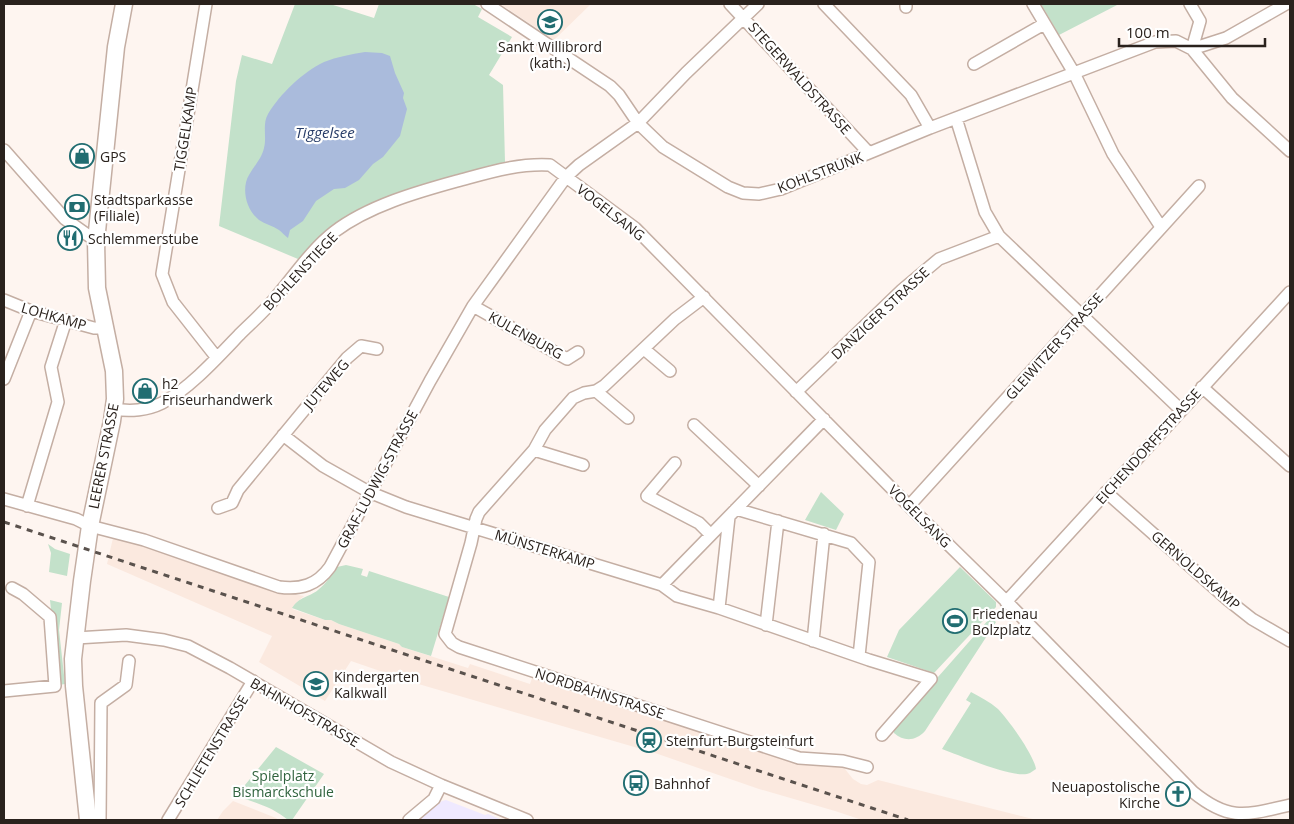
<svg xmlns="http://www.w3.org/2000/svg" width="1294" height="824" viewBox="0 0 1294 824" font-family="'Open Sans',sans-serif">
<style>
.commercial{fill:#efe9ff}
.built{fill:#fbe9df}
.green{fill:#c3e1ca}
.water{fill:#aabbdc}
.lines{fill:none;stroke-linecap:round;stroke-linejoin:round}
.street-casing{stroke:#c4aea3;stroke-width:14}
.secondary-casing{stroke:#c4aea3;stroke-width:19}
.street{stroke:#fff;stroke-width:11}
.secondary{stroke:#fff;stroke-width:16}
.rail{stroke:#5a524d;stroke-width:3;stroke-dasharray:6 6;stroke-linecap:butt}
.labels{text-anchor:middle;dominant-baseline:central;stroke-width:4.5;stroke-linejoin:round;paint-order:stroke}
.poi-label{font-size:14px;fill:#2a221d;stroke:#fff;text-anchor:start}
.street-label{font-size:14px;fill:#2a221d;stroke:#fff}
.park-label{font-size:14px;fill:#30633e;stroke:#fff}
.water-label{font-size:15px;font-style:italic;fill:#263b67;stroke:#fff}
</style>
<rect width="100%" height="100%" fill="#fef5f0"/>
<path class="commercial" d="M446 800 485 815 488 814 502 820H419L442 801Z"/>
<path class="built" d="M503 4H591L554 40 502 5Z
M113 538 127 540 276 591 304 596 296 603 292 609 325 620H331L339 624 399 644 402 647 468 668 470 664 530 684 533 675 838 765 845 769 853 779 861 784 867 785 878 780 1037 820H862L835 811 759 789 655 753 415 683 351 661 325 701 259 662 272 636 107 564Z
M233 801 276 818 279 820H217L223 811Z"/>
<path class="green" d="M295 4H330L374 18 379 4H473L482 9 478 17 512 37 489 75 503 85 505 162 465 173 413 190 332 230 298 259 219 226 236 81 242 55 272 64Z
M1041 4H1119L1059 35Z
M821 492 844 514 836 530 805 520Z
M48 544 55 549 70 554 67 576 49 572 51 553Z
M346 565 363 569 361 575 367 577 369 571 449 597 431 656 402 647 399 644 339 624 331 620H325L292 608C300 596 308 598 318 590 326 584 331 575 337 567Z
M960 567 996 602V607L934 673 887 657 899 630Z
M50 600 62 603 59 630 65 684 59 685Z
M990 618 996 622 925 731C916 741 904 742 894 733L893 728Z
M971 692C980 697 990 702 998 709 1008 719 1034 755 1036 769 1034 770 1032 772 1030 773 1015 780 959 755 942 749L971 703 966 700Z
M276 747 324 774 292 820H288C273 807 254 802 236 796Z"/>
<path class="water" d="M365 52 382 53 390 56 395 73 404 93 403 98 407 109 400 136 383 157 373 164 359 180 345 188 334 189 316 201 303 221 290 230 288 238C284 235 282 232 279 230 273 226 265 224 259 220 246 210 241 188 249 175 254 166 262 158 264 148 267 137 262 124 268 114 280 94 303 72 324 62 337 57 351 54 365 52Z"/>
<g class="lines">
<defs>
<path id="street" d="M206 4 162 274 173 302 217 358
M487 4 610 86 619 95 638 123 663 147 728 187 743 193 759 194 781 189 930 128 1155 42 1176 41 1192 49 1232 98 1290 151
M730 4 869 153
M824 4 911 95 930 128
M906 4V7
M1033 4 1074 73 1113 154 1161 227
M1190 4 1200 21 1192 49
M1192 49 1226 38 1286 4
M974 64 1044 24
M956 118 985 212 999 236 1181 410
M4 150 65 219 96 241
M704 297 675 319 604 386 596 391 584 393 573 398 545 430 534 450 479 512 476 519 471 543 445 634 452 643 459 647 799 758 843 761 867 767
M4 300 31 311 94 328H106
M473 306 567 359 578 352
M644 349 670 371
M4 379 31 311
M1202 387 1290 466
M596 391 628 418
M796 392 902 290 939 259 999 236
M114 409C130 412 148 410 162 403 189 389 218 357 239 335 251 323 265 311 276 297 295 275 311 250 334 232 368 206 417 192 457 181 487 173 518 163 550 165L635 228 909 506 1010 605 1193 792C1230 822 1246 815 1290 805
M694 425 759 486
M283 435 323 466 369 492 406 507 662 585 677 596 719 608 869 660 931 679 882 735
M534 450 583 465
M675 463 647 496 699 523 710 534
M1106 492 1228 600 1252 619 1290 641
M4 499 76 519 90 526 144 540 279 587C301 590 317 585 330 567L430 381 473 306 566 177 579 165 638 123 686 73 758 4
M27 506 58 402 51 367 66 320
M909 506 1199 186
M218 508 232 503 238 490 347 358 361 346 377 349
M736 509 851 543 869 562 859 656
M662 585 824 419
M1006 602 1290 292
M719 608 729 517
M766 625 778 521
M76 638 126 635 164 640 188 646 230 668 391 762 441 785 527 820
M813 641 824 534
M4 691 55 686 50 617 23 594 12 588
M100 820 101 703 126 685 129 661
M168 820 253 681
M409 820 434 799 441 785"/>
<path id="secondary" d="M88 820 74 686 73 659 82 581 90 526 112 421 115 399 114 371 97 288 96 241 116 47 124 4"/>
</defs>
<use href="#street" class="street-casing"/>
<use href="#secondary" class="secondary-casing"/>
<use href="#street" class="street"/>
<use href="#secondary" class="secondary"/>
<path class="rail" d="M4 522 908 820"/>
</g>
<defs>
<symbol id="school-ring" viewBox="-11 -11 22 22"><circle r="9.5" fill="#fff" stroke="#216d71" stroke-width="1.5"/><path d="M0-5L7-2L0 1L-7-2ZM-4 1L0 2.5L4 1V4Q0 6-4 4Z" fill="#216d71"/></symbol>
<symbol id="shop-ring" viewBox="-11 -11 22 22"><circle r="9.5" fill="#fff" stroke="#216d71" stroke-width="1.5"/><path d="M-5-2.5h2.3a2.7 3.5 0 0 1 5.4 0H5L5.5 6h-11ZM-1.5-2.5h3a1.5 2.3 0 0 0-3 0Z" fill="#216d71"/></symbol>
<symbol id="bank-ring" viewBox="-11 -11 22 22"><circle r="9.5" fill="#fff" stroke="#216d71" stroke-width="1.5"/><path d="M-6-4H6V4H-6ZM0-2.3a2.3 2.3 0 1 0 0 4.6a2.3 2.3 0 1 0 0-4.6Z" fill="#216d71"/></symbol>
<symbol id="restaurant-ring" viewBox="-11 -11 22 22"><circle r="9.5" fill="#fff" stroke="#216d71" stroke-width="1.5"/><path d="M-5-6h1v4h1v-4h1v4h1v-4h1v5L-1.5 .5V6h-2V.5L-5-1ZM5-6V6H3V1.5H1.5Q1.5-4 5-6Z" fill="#216d71"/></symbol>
<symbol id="stadium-ring" viewBox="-11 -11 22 22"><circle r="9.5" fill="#fff" stroke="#216d71" stroke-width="1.5"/><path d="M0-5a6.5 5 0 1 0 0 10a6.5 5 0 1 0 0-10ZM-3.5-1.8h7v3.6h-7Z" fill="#216d71"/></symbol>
<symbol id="station-ring" viewBox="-11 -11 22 22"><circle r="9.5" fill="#fff" stroke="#216d71" stroke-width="1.5"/><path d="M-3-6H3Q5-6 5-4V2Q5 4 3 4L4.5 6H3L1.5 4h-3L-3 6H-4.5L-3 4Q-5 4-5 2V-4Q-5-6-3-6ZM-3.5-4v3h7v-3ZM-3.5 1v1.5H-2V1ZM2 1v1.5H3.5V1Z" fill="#216d71"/></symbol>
<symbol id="bus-ring" viewBox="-11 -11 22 22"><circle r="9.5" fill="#fff" stroke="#216d71" stroke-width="1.5"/><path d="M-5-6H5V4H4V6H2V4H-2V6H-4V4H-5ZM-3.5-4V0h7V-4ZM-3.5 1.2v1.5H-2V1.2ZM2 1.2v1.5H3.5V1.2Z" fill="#216d71"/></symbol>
<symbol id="church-ring" viewBox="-11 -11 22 22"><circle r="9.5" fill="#fff" stroke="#216d71" stroke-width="1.5"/><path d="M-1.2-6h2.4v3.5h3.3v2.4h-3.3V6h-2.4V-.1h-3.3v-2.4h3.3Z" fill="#216d71"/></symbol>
</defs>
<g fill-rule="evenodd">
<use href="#school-ring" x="536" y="8" width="28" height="28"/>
<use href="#shop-ring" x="68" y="142" width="28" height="28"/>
<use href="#bank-ring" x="63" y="193" width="28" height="28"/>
<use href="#restaurant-ring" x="56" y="224" width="28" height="28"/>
<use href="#shop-ring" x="131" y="377" width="28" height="28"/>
<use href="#stadium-ring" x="941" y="607" width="28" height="28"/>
<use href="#school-ring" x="302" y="670" width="28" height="28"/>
<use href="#station-ring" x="635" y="726" width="28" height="28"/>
<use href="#bus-ring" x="622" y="769" width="28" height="28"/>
<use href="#church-ring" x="1164" y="780" width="28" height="28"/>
</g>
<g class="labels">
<g class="poi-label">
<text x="550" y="46" text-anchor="middle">Sankt Willibrord<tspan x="550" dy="16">(kath.)</tspan></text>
<text x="100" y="156">GPS</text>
<text x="94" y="199">Stadtsparkasse<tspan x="94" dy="16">(Filiale)</tspan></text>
<text x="88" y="238">Schlemmerstube</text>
<text x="162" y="383">h2<tspan x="162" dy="16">Friseurhandwerk</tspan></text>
<text x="972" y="613">Friedenau<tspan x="972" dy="16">Bolzplatz</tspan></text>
<text x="334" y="676">Kindergarten<tspan x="334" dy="16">Kalkwall</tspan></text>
<text x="666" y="740">Steinfurt-Burgsteinfurt</text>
<text x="654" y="783">Bahnhof</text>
<text x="1160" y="786" text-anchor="end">Neuapostolische<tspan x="1160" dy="16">Kirche</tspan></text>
</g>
<g class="street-label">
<text transform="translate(800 78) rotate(48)">STEGERWALDSTRASSE</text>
<text transform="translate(185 129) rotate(-81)">TIGGELKAMP</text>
<text transform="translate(820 172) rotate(-21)">KOHLSTRUNK</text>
<text transform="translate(611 212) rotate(38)">VOGELSANG</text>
<text transform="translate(300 271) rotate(-47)">BOHLENSTIEGE</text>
<text transform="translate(880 313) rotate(-43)">DANZIGER STRASSE</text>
<text transform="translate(54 316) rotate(16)">LOHKAMP</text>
<text transform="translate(526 335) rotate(29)">KULENBURG</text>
<text transform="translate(1054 346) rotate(-48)">GLEIWITZER STRASSE</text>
<text transform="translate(326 384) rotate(-49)">JUTEWEG</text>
<text transform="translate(1148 446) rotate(-48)">EICHENDORFFSTRASSE</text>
<text transform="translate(103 456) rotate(-79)">LEERER STRASSE</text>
<text transform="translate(377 479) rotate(-62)">GRAF-LUDWIG-STRASSE</text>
<text transform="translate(920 516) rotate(45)">VOGELSANG</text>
<text transform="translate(545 549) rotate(17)">MÜNSTERKAMP</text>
<text transform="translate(1196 570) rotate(41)">GERNOLDSKAMP</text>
<text transform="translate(600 693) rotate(18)">NORDBAHNSTRASSE</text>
<text transform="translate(305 712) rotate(30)">BAHNHOFSTRASSE</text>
<text transform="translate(211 751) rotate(-59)">SCHLIETENSTRASSE</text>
</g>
<g class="park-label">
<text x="283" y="775">Spielplatz<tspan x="283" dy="16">Bismarckschule</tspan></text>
</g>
<g class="water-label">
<text x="325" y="132">Tiggelsee</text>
</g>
</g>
<rect width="1294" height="824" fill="none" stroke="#2a221d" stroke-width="10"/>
<path d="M1119 38v8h146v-8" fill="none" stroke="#2a221d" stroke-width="2.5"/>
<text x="1126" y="38" font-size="15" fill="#2a221d" stroke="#ffffff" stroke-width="4" paint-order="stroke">100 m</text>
</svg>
